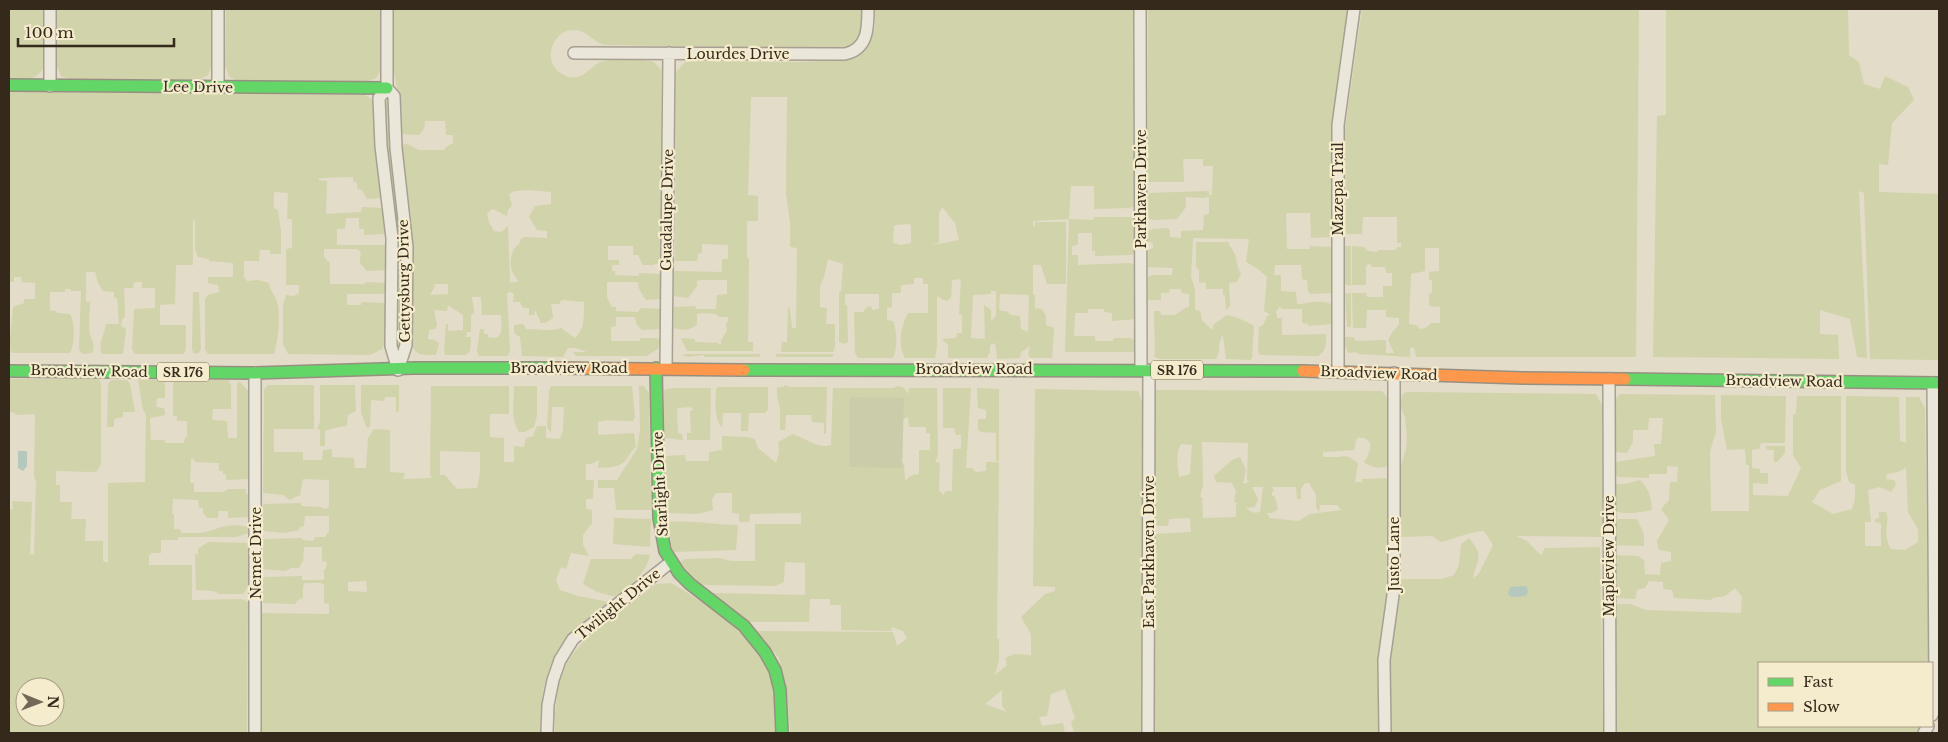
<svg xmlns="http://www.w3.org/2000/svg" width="1948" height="742" viewBox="0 0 1948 742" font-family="'Libre Baskerville',serif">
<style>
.green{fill:#d1d3aa;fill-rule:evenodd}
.cemetery{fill:#cbcdaa}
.water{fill:#b5c8bd}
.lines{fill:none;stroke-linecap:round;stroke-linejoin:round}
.street-casing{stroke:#a7a092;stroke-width:14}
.fast-casing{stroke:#979082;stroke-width:14}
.slow-casing{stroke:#979082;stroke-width:14}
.street{stroke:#ebe6da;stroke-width:11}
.fast{stroke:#63d668;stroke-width:11}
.slow{stroke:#ff974d;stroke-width:11}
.labels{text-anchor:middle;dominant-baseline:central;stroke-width:4.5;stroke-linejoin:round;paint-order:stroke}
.shield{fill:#f5ebcd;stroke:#6f6350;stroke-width:1}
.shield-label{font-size:12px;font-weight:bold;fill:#35291b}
.street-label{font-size:14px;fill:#35291b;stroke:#f5ebcd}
</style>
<rect width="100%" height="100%" fill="#e3dcc8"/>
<path class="green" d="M9 9H43V69C34 82 23 79 9 79Z
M57 9H213L212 65 208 75 198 80 70 79 61 76 56 65Z
M226 9H382L381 70 376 78 368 81H238L229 77 225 66Z
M394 9H862C862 28 864 41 843 49L605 45C593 42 587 30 574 30 554 29 542 59 559 72 581 88 589 65 603 61 612 59 646 59 653 62 657 64 659 67 661 70V262L653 265H643L638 255H633V246H608V260H619V265H612V271H615V275L639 276V273L661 274V299L646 300 639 289 638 282H607V297L612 307H616V311L638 312 641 308 661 309 660 329 642 330 637 325 635 317H616V326L611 327V341H640V338H656L660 340 658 349 646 356H576L573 352H587L576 348H568L563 357 522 356 520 337 514 333V325L523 324 526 329C538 329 550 332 561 328L575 338C585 328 584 316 584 302L562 300 559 304H551L553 318 545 323H541L535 310 534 315H529V308H523L520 302H513L514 294 510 292 507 293 510 350 508 356H479L477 351 480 329H484V334H488V337C504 342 502 326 501 315H482L481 297H472C472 303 475 307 474 313L471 315V332H467L466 337H471L470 351 466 355H445L444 351 446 324H448V331L463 330V315L448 305 447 311 434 310 437 326 435 329 429 330 428 339 434 340 439 343 436 355C424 355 414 356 411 342V216L401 145 407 144 419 150H444L446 147 453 143V135H446L445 121H425L424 129 419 135 401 134V113L393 65ZM528 190 551 192V204L535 206 529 217 537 230 547 231V238L524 237 521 239C520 244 517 245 514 249 508 260 510 272 519 281L510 283 508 226 501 232 494 231 489 222 487 213 493 209 507 216 508 210 512 206 509 194 515 191ZM434 284H448V294L430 295 435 286Z
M875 9H1135V206L1129 208 1094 209V186H1071L1069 219 1093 220 1094 217H1129L1135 219 1136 253 1130 255 1095 256V251H1092V233H1078V245L1072 246V255H1078V265L1130 263 1136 266 1135 319 1112 321V313L1104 312V309H1088V313H1075L1074 336H1095V341H1113L1114 338H1130L1135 340V348L1133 352H1065L1069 219 1033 221V226H1035V222H1066V284H1047L1041 265H1033V294L1035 295V308L1042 309 1046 316V325L1054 328 1052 358H1031L1028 355 1030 346 1021 352 1020 358 997 359 995 343 990 345V352L987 358H948V345L942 339 956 338 957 333H962V315L959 314 961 279 952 280 951 298 946 301 937 296V347L935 358H905C897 344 901 326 908 313H928V284H923V278H914V284L901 285V293H893L892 295V307L887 308V320L893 321C897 331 898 348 893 358H858L855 353 854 312H863L867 307 871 306 872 310 879 309V294H845V305H847L848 342 845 344 839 342V293L841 291 843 264 828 259 824 277 820 286V307L827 308 826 324H835V347L833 352H781L782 342H787L788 307 790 309 792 328H796L797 248 790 247V223L786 193 787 97H751L748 195 758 196V221H747V258H749L748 342H753V351H687L681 338 695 339V342L718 343V344H721V340L727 331 726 324 728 321V317H719L716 314 702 313 697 314V325C690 330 682 331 674 328V307L695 306 696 309H716L717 295 727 294V280H701L697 281V286L688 298 674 296V271L722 272V259H728V245L702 244V253L698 254 697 261H675L676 72 684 63 691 61 802 62 853 59 863 52 871 40 875 27ZM942 207 955 223 959 240 932 245 939 242V213ZM909 224 911 226V243L901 245 893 243 894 226 896 225ZM991 291H996V316L991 321V310L984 305 985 339 971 338 973 295 991 294ZM1000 294 1029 295 1028 332 1021 329 1020 316 1011 315 1006 311H1002L999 309Z
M1148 9H1350L1333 131 1331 237 1311 238 1310 213H1286L1287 249H1310V246L1332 247 1331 293 1310 294 1308 291 1307 280 1302 279 1301 265H1275L1274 275H1281V291L1296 292 1297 304C1309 304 1319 299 1331 304L1332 324 1308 326V324L1302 323V309H1282L1280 307 1276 311 1277 318H1282V335L1326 334C1326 343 1327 350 1318 356L1260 355 1258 350 1259 327 1263 325 1267 316 1271 315 1264 311 1267 277 1258 269 1246 262 1249 239 1193 238 1191 277 1195 289V310L1200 311 1202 320 1212 330 1214 324 1227 315C1237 317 1246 321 1254 326L1252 358 1250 360 1226 359 1223 335C1216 344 1222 350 1216 359H1160L1153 356 1155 355 1154 311H1160L1161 315H1175L1187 307H1189V294L1182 293 1181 289H1170L1169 293H1161V300H1148V277L1153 275H1172L1173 268 1148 267V250L1153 248V243L1148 242V231L1153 229 1168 228 1170 230V237L1181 238V231L1203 230 1204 215 1209 214V196L1205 198 1186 197V207L1177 219 1153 220 1148 218V193L1209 191V195H1212L1213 166H1203V159H1183L1184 182H1148Z
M1362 9H1639L1636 357H1416L1414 347 1410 348V357L1359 354 1355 352 1348 353 1345 346V337H1353L1356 341 1386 340V353H1394L1388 340 1393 331 1399 325V318L1386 317V310H1367L1366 328H1353L1352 293H1366L1367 297H1383V286H1392V273H1386L1385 267H1371V264L1366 265V285H1352V246L1364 247 1368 251 1377 252 1379 250H1395L1397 247H1401V243H1397V217H1363L1362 234H1346L1345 129ZM1425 248H1439V271L1429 272V280H1432V293L1429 294V306L1440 307V323H1431L1426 328 1420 329 1416 325 1409 324 1411 274 1425 271Z
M1666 9H1848L1849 55 1859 62 1864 84 1880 89 1885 76 1908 87 1914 100 1892 123 1888 165 1879 164V192L1939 194V360L1870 359 1864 193 1859 191 1867 358 1857 357 1850 319 1820 310V334L1838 335 1839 359 1653 357 1657 116 1666 115Z
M9 91 365 95 374 101 378 177 382 198 367 199 362 190 357 189V183L353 181V177L319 178V180L327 181 326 214 361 212 362 207 383 208 385 234 364 235V229H359V218H346L345 229H337V245H386V270L367 271C359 263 359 262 361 252L357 249H324V257L330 263V284H364L366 282 385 283V293L381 294H347V305H361L362 302 385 303V342L382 349 370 355 288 354 283 344V305L286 295 294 296 299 293V285H286V249L292 248V219H287L288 193 274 192V208L278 210 281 232V254H270V250H260L259 261H244V277L247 281 258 280 269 283C270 291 275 295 277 302 281 314 278 342 274 354H208L205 350V299L208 295 219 292 218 285 208 283V277H233V263L209 261V259L198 257 195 249V221L193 219V265H176L175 304 160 305V325H186V349L184 354H135L132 349 134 309 155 308V288H142V282H134L133 288H124L125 317 122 319 121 326 126 329 123 354H102C97 343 105 335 106 324H119L117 298H114V292L103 291 98 283 95 272H86V302H90C90 312 88 325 90 335 92 342 96 345 92 353L82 354 79 349 81 291H71L70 289H65V292H50V310L56 311 57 313 70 314C75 323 75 344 70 353H12L9 348 13 307 24 303V299H35V283L22 282 21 277H14V282H9Z
M385 101H389L401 242V345L398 347 386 147Z
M1196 242H1229V245C1238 254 1235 263 1241 274L1237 282 1229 283 1230 306 1226 310 1225 295H1223V289H1206V282L1199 283V270L1196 267Z
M1345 246H1351V286L1345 284Z
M193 292H199L201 349 199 353 194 354 192 349Z
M1351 293V327H1347L1345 294Z
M687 354H761L759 357H704V355L688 357 682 355Z
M775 354H834L832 357H777Z
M9 379H99L101 384V464L97 471 93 472 56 471V485H60V502H72L71 519H86L85 541H103V561L108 563V483L145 482 146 414 143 410 138 380H163L165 384V398H157L156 407 164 408 165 415 150 418 151 440H165V443H184L185 437H187V421H177V416H173V384L175 380H228L231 385V409H213L212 420 227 421 228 438H237V385L239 381 248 391V479L226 480V474H223V471H219V463L195 462 194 459 191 458 190 483H194V492H223L228 489H246V494H249L248 517 228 518V511H218V518H208L203 513V508H199L198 500 173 499 172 514H174V529H180L181 533H201L213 530 221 527 235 525 249 527V533L236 537H178V540H161V553H152L149 555V565H192V600L241 599 248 602 247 733H9V509H13L12 501 32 502 30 554 34 555 36 481 34 477 35 414 18 415 9 411ZM25 687H55V717H25Z
M111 380H127L130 384 135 412H123V417L114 419V427H107L108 384Z
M268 385H314V429H274V452H303V460H322L323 450 332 449V457L354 458 355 468H366L368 438 374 429 390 430V472L405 473 403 479 432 478 430 475 431 386H509V414H490V437L504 438V462H514V446L524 447 526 438 533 436 537 426H546V438L560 439 563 430 564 407H552L551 433 547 427 549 391 551 386H632L635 417 633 421C622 422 607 418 598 422V435L634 433 636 447C632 450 631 452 628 457 621 468 611 467 598 468L599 460 591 464H586V480H594L593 499H586V509L592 510V523L583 535V545L589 556 571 553 566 569 561 567 556 580 560 590 578 596 609 602C597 611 584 621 573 632 545 658 540 697 540 733H262V613L329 614V604L324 603V585L321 583H305L303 586V598L298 600 295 604 263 603V577L302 576V580H324V569H326L327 562 322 561V547H304L303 562H302L299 568H291L285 571 263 569V539L302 538V540L313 541 315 537H325L329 531V516H305L304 526 300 527 299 530 284 533 263 531V504L301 503V506L321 507 325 509 329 507V480L303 479 300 495 290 500 283 495 263 493 264 389ZM440 451 480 452V472L477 488 457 489 445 475H440ZM366 581 367 592 348 591V582Z
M320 385H355L356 411 348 415 347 426C342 426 329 429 325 431V446H320V430L317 429 320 422Z
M361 385H399V411L396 412V397H385L384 401 371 400 370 427 367 428 361 413Z
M785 385 789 387H827L826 433 824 434V423L812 422 811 415H786L785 430H780V408L777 397V387H783Z
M514 386H537V416L534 427 525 432H519C510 417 514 402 514 386Z
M639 386H644L649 393 651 510H616L614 488H598V480H617L637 449 640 430Z
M898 386 904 388 908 394 909 388H937L938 455 935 462 940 463 939 491 944 495 945 491H952L953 449H961V435H956L954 428H943V388H971L966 468H972L976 472 986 471V462H999L997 639H999V659L995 675 1007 665 1005 658 1015 654 1030 655 1031 657V634L1021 617 1045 594 1055 591V587L1033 586 1035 389 1138 391 1142 401 1143 517 1142 733H1074L1071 722 1075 718 1065 689 1051 694 1047 716 1039 717 1042 726 1063 723 1065 733H790L787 690 779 658 757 631 893 632 897 646 907 638 903 631 892 627 891 631 841 630V605H830V599H810L809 622H746L712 593 805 595V563L785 562 784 582 775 586 702 585 688 573 680 562 685 559 720 558 731 561H755V524H801V513L750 514 749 522H739V514L732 513V493H716L712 499 713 510 698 514 669 513 666 512 665 456 685 455 686 461H709V452L722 450V436L747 437 755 439 758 448 776 463 779 452 778 442 793 434C807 439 817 449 831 445L833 388H893ZM908 417 909 427H926V433H930V450H919V474L912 475 905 481 904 464 902 462 903 419ZM1002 690V706L1007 712 985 704Z
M718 387H768V409L765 413H749L748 431H741V413H723L722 427C713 418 716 401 716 389Z
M674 388H711L710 440H687V433H691L690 411 694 410 690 407 678 408 677 411 678 433 682 434 683 440 664 438V391L666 389Z
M977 388 999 389V461H996V433L981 432 978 430V419H986V410L978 408Z
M1156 390 1382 391 1388 399V462L1390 465C1379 469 1373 469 1364 462 1372 451 1375 436 1357 438L1354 450 1325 452 1323 451V457H1341L1342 456 1349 457 1358 463 1355 482H1362V479L1388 478V598L1378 660V733H1155L1154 534 1191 532 1190 518 1169 519 1168 526H1154V397ZM1202 442 1248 443 1247 479 1249 482 1243 484 1246 470 1240 457 1232 460 1214 476 1216 482 1232 483 1236 491 1234 502 1238 504H1236V517L1203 518 1202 497H1200L1203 485ZM1181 444 1192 445 1190 474 1179 477C1178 467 1175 454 1181 444ZM1305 483H1309L1316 495V507L1319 512 1320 505H1337L1341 510 1310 514 1298 521 1270 518 1267 513H1272L1278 509 1275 497 1271 495 1274 490 1272 487H1296L1297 499H1301V489ZM1252 487H1263L1260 512C1254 514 1251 512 1246 508L1255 507 1258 499Z
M1406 392 1596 394 1602 405V486L1604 501 1602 502V537L1516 536 1527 541 1541 555 1545 548 1600 547 1603 733H1390L1389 667 1400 579H1442L1454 575 1459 565 1461 544 1469 538C1485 558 1477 557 1473 579L1479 573 1493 545 1484 531C1469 532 1456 538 1441 542L1432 536 1401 537 1399 529 1401 465 1406 449 1407 436 1405 417 1400 406 1402 395Z
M1620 394 1715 395 1716 432 1710 451 1711 511H1749V465H1746L1745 449 1727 450 1721 420V395L1786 396 1785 443H1761L1759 449 1752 450V468L1760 469V473H1768V484L1753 483V495L1788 496 1801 468 1793 455V414H1796L1797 396H1841V481L1820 490 1812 502 1833 514 1852 509 1855 499V485L1849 482 1846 472V396L1899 397 1900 441 1906 443V397H1919L1925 408 1929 663H1759V726H1920L1916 733H1615L1614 604H1630L1646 610 1741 613 1742 597 1735 588 1725 596 1713 598 1712 600 1674 598 1672 590 1663 589V582L1649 581 1645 588 1637 590 1635 599 1615 598 1614 555 1638 556 1644 560 1645 574 1660 575 1661 563 1671 561V552L1659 550 1657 541 1669 520 1661 509 1669 500 1670 482H1677L1678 467 1667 466V474H1649V478L1618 477 1616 474 1615 462 1655 456 1654 444H1661L1663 418H1649L1648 430H1633V442L1627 453 1614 452 1616 399ZM1906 468 1908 512 1918 529V542L1905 550 1891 549C1881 531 1891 521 1886 512H1879V518L1875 519V522L1881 523V546H1865V522H1871L1868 490 1880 487 1891 492 1896 485 1894 480 1886 479 1887 474 1898 472Z
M1765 446H1785V453L1777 462H1774V450H1767Z
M1640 480C1649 489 1651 497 1652 510 1641 512 1624 516 1614 510L1615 484H1626Z
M614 518 651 519 650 547 613 544Z
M1613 519H1637L1644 534V546L1613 545Z
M670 522C693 520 715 525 738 525L736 550 674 552 672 549 668 523Z
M208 542 248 543V587L243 594H219L213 591 196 590 195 554H198V549Z
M636 554 650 555C646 573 632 584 618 595L616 597 597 592 583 584 591 559H631Z
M671 583C706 603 763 641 772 683 775 699 774 717 775 733H555V714L559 684 568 660 587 637 656 584Z"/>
<path class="cemetery" d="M850 397 904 398 902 468 849 467Z"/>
<path class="water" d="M18 451H27V466L23 471 18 468Z
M1523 586 1527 587 1528 592 1526 596 1511 597 1508 594 1510 587Z"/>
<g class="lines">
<defs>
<path id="street" d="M387 9V88L394 96 396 148 407 247 406 345 398 370
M1140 9 1141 370
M574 53 845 54C868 49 868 28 868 9
M50 86V9
M218 87V9
M387 88 379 98 381 146 392 238 391 346 398 370
M666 368 669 53
M1338 371V125L1354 9
M1609 379 1610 733
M1932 715 1934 709 1935 686 1933 383
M255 733V373
M547 733 548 705 553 680 560 660 573 639 671 562
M1148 733 1149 370
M1385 733 1384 660 1394 588V373
M1924 733 1928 726"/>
<path id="fast" d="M9 85 387 88
M656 368 659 518 665 551 679 573 690 584 744 626 765 652 775 670 780 690 782 733
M744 370 1303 371
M9 371 255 373 413 368H553
M1625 379 1939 383"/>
<path id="slow" d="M553 368 744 370
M1303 371 1523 378 1625 379"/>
</defs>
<use href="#street" class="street-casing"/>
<use href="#fast" class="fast-casing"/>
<use href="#slow" class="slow-casing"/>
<use href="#street" class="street"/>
<use href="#fast" class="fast"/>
<use href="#slow" class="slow"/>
</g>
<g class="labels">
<g class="shield">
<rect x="1151" y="360.5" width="52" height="19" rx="4"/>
<rect x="157" y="362.5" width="52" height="19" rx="4"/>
</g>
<g class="shield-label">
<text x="1177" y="370">SR 176</text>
<text x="183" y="372">SR 176</text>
</g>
<g class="street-label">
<text x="738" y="54">Lourdes Drive</text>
<text transform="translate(198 87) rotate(1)">Lee Drive</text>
<text transform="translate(1141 189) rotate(-90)">Parkhaven Drive</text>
<text transform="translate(1338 189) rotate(-90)">Mazepa Trail</text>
<text transform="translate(667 210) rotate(-89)">Guadalupe Drive</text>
<text transform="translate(404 281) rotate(-91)">Gettysburg Drive</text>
<text x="569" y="368">Broadview Road</text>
<text x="974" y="369">Broadview Road</text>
<text transform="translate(89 371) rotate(1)">Broadview Road</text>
<text transform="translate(1379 373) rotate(2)">Broadview Road</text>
<text transform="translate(1784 381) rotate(1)">Broadview Road</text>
<text transform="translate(660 484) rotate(-93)">Starlight Drive</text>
<text transform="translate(1149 552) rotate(-90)">East Parkhaven Drive</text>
<text transform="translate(256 553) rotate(-90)">Nemet Drive</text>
<text transform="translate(1394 554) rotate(-90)">Justo Lane</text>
<text transform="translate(1609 556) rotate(-90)">Mapleview Drive</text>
<text transform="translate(618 604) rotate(-39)">Twilight Drive</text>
</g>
</g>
<rect width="1948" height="742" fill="none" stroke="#35291b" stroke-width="20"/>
<rect x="1758" y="662" width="175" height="65" fill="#f5ebcd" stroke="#a89d86"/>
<rect x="1768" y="678" width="25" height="8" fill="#63d668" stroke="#a89d86"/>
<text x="1803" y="687" font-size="15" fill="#35291b">Fast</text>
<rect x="1768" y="703" width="25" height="8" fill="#ff974d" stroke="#a89d86"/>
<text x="1803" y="712" font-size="15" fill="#35291b">Slow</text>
<g transform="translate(40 702) rotate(91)"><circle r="24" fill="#f5ebcd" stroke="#a89d86"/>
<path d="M0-4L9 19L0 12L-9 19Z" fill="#726858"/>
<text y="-8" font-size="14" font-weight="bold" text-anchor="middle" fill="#35291b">N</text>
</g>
<path d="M18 38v8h156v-8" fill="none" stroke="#35291b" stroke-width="2.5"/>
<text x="25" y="38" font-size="15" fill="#35291b" stroke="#f5ebcd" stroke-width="4" paint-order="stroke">100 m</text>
</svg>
